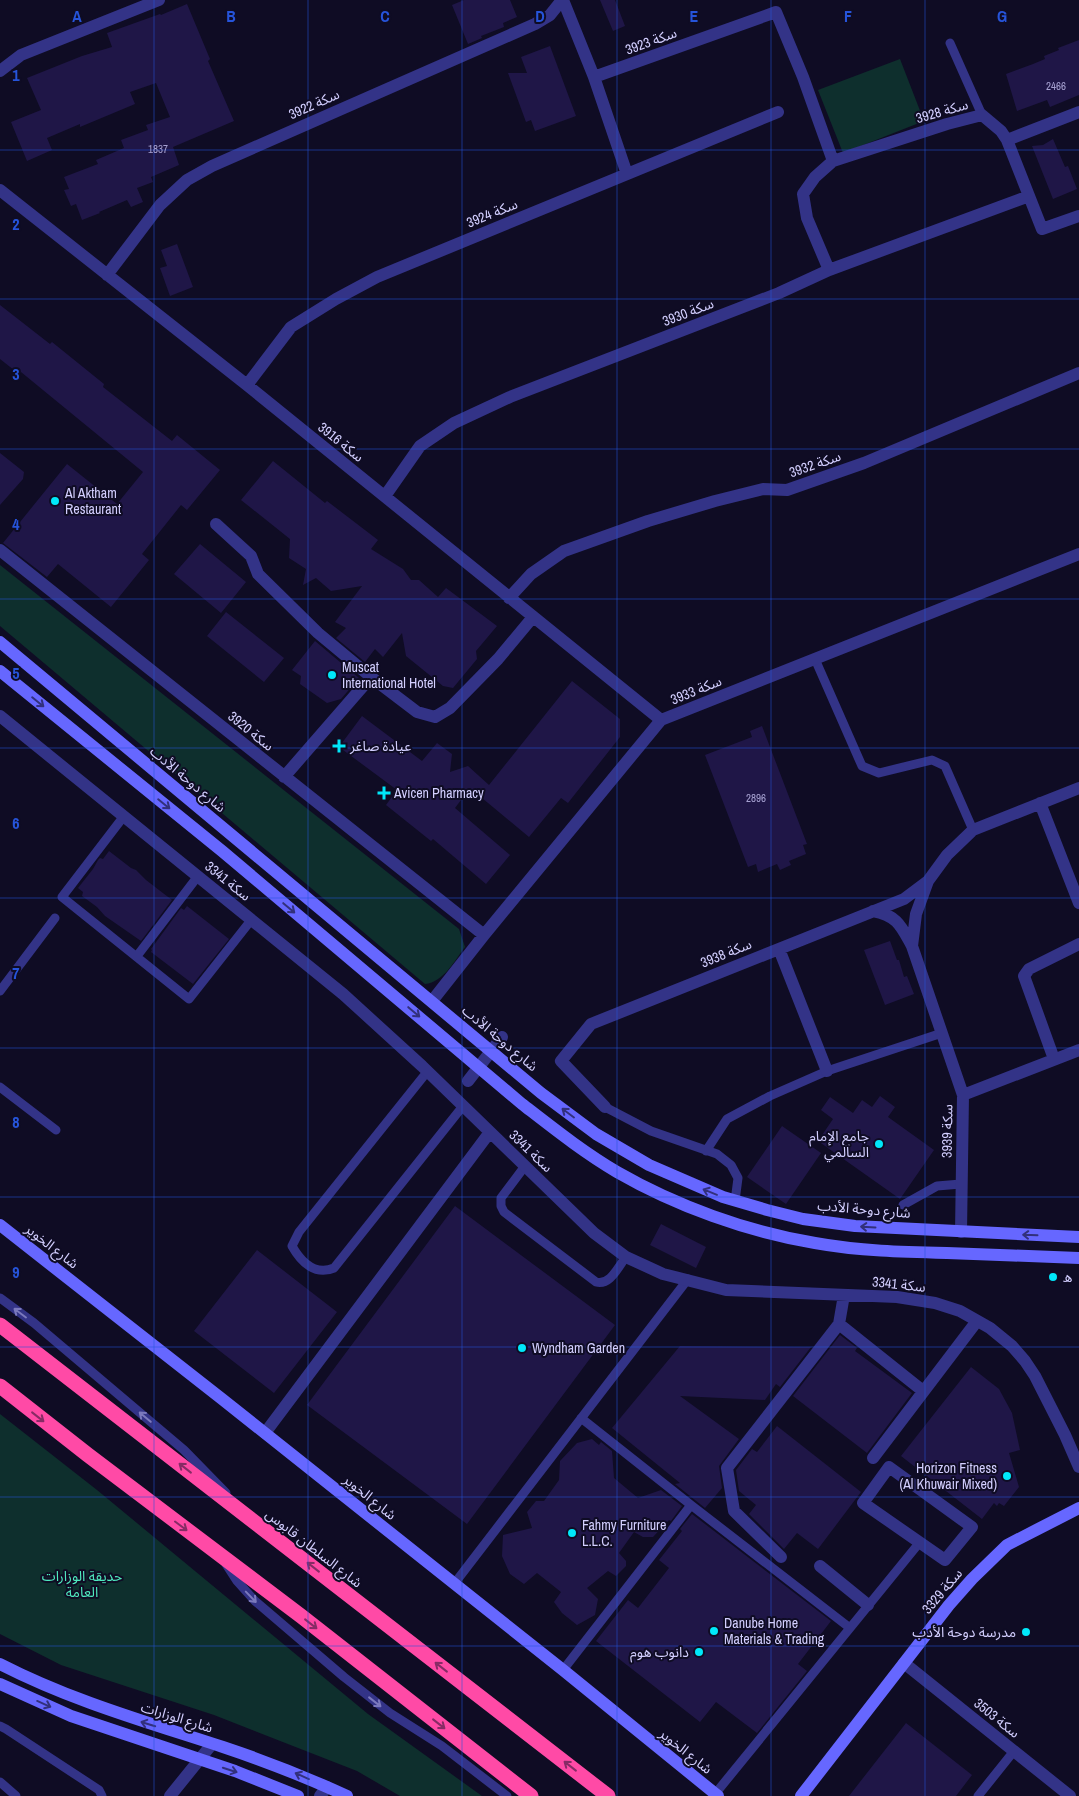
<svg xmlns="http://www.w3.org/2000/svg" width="1079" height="1796" viewBox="0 0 1079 1796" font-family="'Archivo Narrow','Noto Sans Arabic',sans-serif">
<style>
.green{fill:#0e2f2d}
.building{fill:#1f1647}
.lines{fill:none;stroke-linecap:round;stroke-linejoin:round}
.lane{stroke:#333387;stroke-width:9}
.street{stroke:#333387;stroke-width:12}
.secondary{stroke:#6667ff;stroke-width:12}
.highway{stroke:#ff4aa6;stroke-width:15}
.oneway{stroke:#32307c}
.oneway2{stroke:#7b79bd}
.oneway3{stroke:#872b65}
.grid{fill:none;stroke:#2654da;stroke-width:1;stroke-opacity:0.55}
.poi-dot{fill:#00e8fa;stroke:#0f0c24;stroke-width:2}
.labels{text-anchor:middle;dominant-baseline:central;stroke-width:4;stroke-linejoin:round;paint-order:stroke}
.number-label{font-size:11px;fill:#a6a1d1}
.street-label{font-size:14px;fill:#d3cfff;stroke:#0f0c24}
.poi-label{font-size:14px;fill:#d3cfff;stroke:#0f0c24;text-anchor:start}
.park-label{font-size:14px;fill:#50eabf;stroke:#0f0c24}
.grid-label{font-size:16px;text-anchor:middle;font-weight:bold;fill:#2654da;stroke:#0f0c24;stroke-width:4;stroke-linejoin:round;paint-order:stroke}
</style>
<rect width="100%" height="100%" fill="#0f0c24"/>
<path class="green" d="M900 59 924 121 843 153 818 90Z
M0 565 459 929 465 947C454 961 444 982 425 984L0 626Z
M0 1414 97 1490 368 1714 482 1796H400L357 1771 214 1715 61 1665 0 1634Z"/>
<path class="building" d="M464 0H510L517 17 503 23 504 27 481 36 482 38 468 44 452 5Z
M600 0H615L625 26 613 31Z
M187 4 210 59 208 61 234 121 173 147 179 165 151 177 153 182 137 188 143 202 131 207 127 200 99 212 100 213 82 220 76 204 71 206 64 190 69 189 64 177 98 164 96 160 124 148 121 140 148 130 146 125 170 117 156 83 130 92 135 104 80 127V124L47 138 52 150 27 161 11 122 41 110 27 78 82 56 112 47 107 33 160 14 161 15Z
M1079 40V95L1050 107 1047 100 1017 111 1006 74 1033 64 1045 59 1044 56 1059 50 1058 48Z
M550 46 576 116 535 131 531 120 526 122 508 73H527L521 57Z
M1053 139 1065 167 1068 166 1077 189 1053 199 1032 146 1043 145Z
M177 244 193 287 170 296 160 268 167 266 161 250Z
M0 305 50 344 52 342 104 384 103 387 172 441 177 435 220 470 187 510 181 505 142 554 149 560 111 607 58 564 47 577 3 543 67 464 117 504 143 472 21 372 19 374 0 359Z
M0 453 24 472 23 479 0 505Z
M273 461 325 503 327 501 378 540 371 549 403 569 411 580H419L438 597 446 588 497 626 476 651 477 659 453 688 443 686 406 656 402 633 383 657 375 649 365 662 336 638 346 628 335 622 362 586 331 591 316 578 303 585 306 569 289 558 290 539 241 500Z
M200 544 246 582 221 613 174 574Z
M226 612 284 658 264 682 207 636Z
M315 641 359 678 341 699 327 703 300 684 301 676 292 670Z
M572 681 620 719V737L568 803 561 798 529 837 470 788 455 808 510 855 486 884 433 839 431 841 386 805 397 790 339 747 362 716 422 761 437 743 452 754 450 772 468 766 489 785Z
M762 726 807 844 803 845 806 854 789 861 791 865 780 870 777 864 758 872 756 864 748 867 705 755 752 737 750 731Z
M109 851 131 868 136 870 146 880 172 900 141 941 105 916 97 907 82 896 83 892 78 888 93 869 98 860 100 858 103 859Z
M187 906 229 939 193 984 151 952 152 950 151 949 181 908 184 910Z
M890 941 897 960H899L904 977 907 976 914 994 885 1005 864 950Z
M880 1096 895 1107 888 1117 934 1150 900 1199 818 1141 833 1119 821 1110 830 1097 853 1113 862 1100 872 1107Z
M782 1126 821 1153 786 1204 747 1177Z
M455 1206 615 1325 467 1524 307 1405Z
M661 1224 706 1247 696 1268 650 1245Z
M257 1250 337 1312 274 1393 194 1331Z
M840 1335 857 1348 855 1351 912 1393 867 1453 793 1396Z
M680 1346 811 1347 780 1387 776 1384 765 1400 680 1396 739 1439 719 1466 722 1488 705 1508 675 1484 680 1483 612 1428Z
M971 1367 999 1389 1012 1413 1020 1450 1009 1453 1019 1487 1004 1506 999 1503 997 1506 994 1503 982 1519 901 1456Z
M777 1426 861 1492 818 1549 797 1533 784 1549 749 1514 756 1505 739 1491 736 1470 752 1449 757 1452Z
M592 1439 599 1445 601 1442 612 1451 614 1478 638 1498 661 1490 682 1506 671 1521 669 1520 653 1537H643L634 1532 619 1553 626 1561V1566L616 1576 608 1571 587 1588 598 1599 595 1615 577 1625 562 1613 554 1602 561 1592 537 1573 524 1584 510 1574 502 1556 503 1535 532 1528 527 1512 536 1501H544L559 1480 560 1461 577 1443Z
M692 1514 831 1621 798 1664 807 1671 757 1733 716 1702 700 1722 596 1641 628 1600 638 1608 669 1568 659 1560 682 1531 680 1529Z
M906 1723 972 1775 956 1796H849Z"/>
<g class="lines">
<path class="lane" d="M950 43 982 115
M815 659 862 766 879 773 932 760 945 766 973 830
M124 816 62 897 189 999 252 919
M137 956 198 876
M0 991 55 918
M427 1072 299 1232 292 1246C301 1262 315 1276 334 1268L463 1106
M0 1087 56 1130
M605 1107 651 1131 717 1154 731 1165 738 1178 735 1201
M706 1151 727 1119 770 1096 827 1071 942 1033
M525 1166 501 1198V1206L504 1212 596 1282C610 1286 618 1267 626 1257
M903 1205 937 1186 961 1184
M0 1298 34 1323 184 1450 226 1493
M581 1418 691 1505
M226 1564 237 1581 255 1601 344 1677 390 1713 442 1746 507 1796
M454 1584 688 1279
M563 1670 691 1505 850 1628
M0 1726 6 1729 99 1790 102 1796
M0 1782 16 1796
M715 1794 920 1542
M978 1796 1014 1751"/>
<path class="street" d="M563 0 594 77 627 174
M0 71 21 55 159 0
M594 77 776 12 803 77 833 161 815 177 803 194 807 218 829 270
M1007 140 1079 112
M833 161 947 124 982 115 1001 131 1007 140 1042 229 1079 216
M0 190 247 385 661 720
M107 275 160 205 187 180 212 166 535 24 550 15 562 0
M247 385 291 327 336 299 377 277 778 112
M385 496 420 446 454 423 510 397 779 293 829 270 1029 196
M216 524 251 556 258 574 318 633 371 677
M0 550 484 935
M509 598 531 574 564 551 648 521 715 501 763 489 787 490 864 463 1079 373
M0 716 343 994 422 1066 594 1233 626 1257 663 1274 726 1290 897 1297 935 1303 960 1311 990 1328 1012 1346 1025 1361 1035 1376 1065 1435 1079 1467
M284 777 371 677 417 712 435 717 450 708 498 659 533 617
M1040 803 1079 903
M873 911C898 916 901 926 912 946
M779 949 827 1071
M432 1001 484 935 661 720 1079 554
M1054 1059 1024 976 1029 969 1079 944
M468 1081 502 1037
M963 1095 1079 1050
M605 1107 561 1061 591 1024 904 899 928 881
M961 1232 963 1095 912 946 916 914 928 881 947 855 973 830 1079 788
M839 1324 923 1391
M265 1433 490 1132
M873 1458 977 1321
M889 1467 972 1527 945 1560 863 1503Z
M781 1557 734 1511 727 1468 839 1324 844 1295
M820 1566 868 1605
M904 1663 1070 1796
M170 1796 212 1744
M320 1796 327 1787"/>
<path class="secondary" d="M0 642 541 1093 596 1134 649 1165 723 1197 767 1210 803 1219 855 1226 1079 1237
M0 671 222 851 522 1104C553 1128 583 1152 617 1172 676 1206 748 1232 815 1243 859 1251 903 1252 947 1253 991 1255 1035 1256 1079 1258
M0 1225 222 1399 563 1670 718 1796
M0 1664C72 1701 147 1722 223 1747 265 1761 306 1777 347 1796
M0 1684 71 1716 235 1771 298 1796
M801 1796 949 1605 972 1579 1007 1545 1079 1508"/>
<path class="highway" d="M0 1325 608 1796
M0 1386 88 1455 301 1616 531 1796"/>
</g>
<defs><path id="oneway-shaft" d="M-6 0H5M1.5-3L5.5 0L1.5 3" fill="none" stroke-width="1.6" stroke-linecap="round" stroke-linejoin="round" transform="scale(1.25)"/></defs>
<g class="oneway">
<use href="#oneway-shaft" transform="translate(38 702) rotate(39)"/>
<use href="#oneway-shaft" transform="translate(164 804) rotate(39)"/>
<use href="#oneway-shaft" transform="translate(289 908) rotate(40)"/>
<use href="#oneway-shaft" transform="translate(414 1012) rotate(40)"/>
<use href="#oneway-shaft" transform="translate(568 1113) rotate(-143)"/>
<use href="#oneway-shaft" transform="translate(710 1192) rotate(-158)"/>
<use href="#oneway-shaft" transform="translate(868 1227) rotate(-177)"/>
<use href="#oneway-shaft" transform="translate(1030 1235) rotate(-178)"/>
<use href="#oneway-shaft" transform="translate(44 1704) rotate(24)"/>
<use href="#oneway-shaft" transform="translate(148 1724) rotate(-163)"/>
<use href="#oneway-shaft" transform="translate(230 1770) rotate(18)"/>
<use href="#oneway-shaft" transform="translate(302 1776) rotate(-156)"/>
</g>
<g class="oneway2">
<use href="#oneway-shaft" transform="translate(20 1313) rotate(-143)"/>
<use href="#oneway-shaft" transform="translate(145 1417) rotate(-140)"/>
<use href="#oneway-shaft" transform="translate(251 1597) rotate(46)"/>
<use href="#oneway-shaft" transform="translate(375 1702) rotate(38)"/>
</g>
<g class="oneway3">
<use href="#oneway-shaft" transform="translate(38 1417) rotate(38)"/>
<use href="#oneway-shaft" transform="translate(185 1468) rotate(-142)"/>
<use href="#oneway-shaft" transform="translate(181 1526) rotate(37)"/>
<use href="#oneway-shaft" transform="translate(313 1567) rotate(-142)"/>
<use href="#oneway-shaft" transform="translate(311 1624) rotate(38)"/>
<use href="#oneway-shaft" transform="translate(441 1667) rotate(-142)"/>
<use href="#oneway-shaft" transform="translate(439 1724) rotate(38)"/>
<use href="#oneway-shaft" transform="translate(570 1766) rotate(-142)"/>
</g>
<path class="grid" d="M154 0V1796M308 0V1796M462 0V1796M617 0V1796M771 0V1796M925 0V1796M0 150H1079M0 299H1079M0 449H1079M0 599H1079M0 748H1079M0 898H1079M0 1048H1079M0 1197H1079M0 1347H1079M0 1497H1079M0 1646H1079"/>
<g class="poi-dot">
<circle cx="55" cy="501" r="5"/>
<circle cx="332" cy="675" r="5"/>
<path d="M336.5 738.5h5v5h5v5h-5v5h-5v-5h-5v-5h5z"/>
<path d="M381.5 785.5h5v5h5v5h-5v5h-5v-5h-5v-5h5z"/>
<circle cx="879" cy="1144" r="5"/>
<circle cx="1053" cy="1277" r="5"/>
<circle cx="522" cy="1348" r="5"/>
<circle cx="1007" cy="1476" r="5"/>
<circle cx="572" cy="1533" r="5"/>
<circle cx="714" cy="1631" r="5"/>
<circle cx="1026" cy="1632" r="5"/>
<circle cx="699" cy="1652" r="5"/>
</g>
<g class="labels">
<g class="number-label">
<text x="1056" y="86">2466</text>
<text x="158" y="149">1837</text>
<text x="756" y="798">2896</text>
</g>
<g class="street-label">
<text transform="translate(651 41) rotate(-20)">سكة 3923</text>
<text transform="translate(314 104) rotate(-24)">سكة 3922</text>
<text transform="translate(942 111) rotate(-16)">سكة 3928</text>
<text transform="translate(492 213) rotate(-22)">سكة 3924</text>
<text transform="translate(688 312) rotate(-21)">سكة 3930</text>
<text transform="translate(341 442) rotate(39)">سكة 3916</text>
<text transform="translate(815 464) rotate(-19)">سكة 3932</text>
<text transform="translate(696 690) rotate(-22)">سكة 3933</text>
<text transform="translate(251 731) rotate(39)">سكة 3920</text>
<text transform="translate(188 779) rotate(40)">شارع دوحة الأدب</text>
<text transform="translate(228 881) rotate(39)">سكة 3341</text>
<text transform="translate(726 953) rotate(-22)">سكة 3938</text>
<text transform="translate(500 1038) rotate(40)">شارع دوحة الأدب</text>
<text transform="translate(947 1131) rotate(-89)">سكة 3939</text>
<text transform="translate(531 1151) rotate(44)">سكة 3341</text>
<text transform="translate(864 1209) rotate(5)">شارع دوحة الأدب</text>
<text transform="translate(52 1246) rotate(38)">شارع الخوير</text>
<text transform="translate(899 1284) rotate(6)">سكة 3341</text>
<text transform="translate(370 1497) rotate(39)">شارع الخوير</text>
<text transform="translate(314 1548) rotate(38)">شارع السلطان قابوس</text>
<text transform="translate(942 1591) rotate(-50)">سكة 3329</text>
<text transform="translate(177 1717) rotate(17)">شارع الوزارات</text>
<text transform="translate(997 1718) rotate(39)">سكة 3503</text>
<text transform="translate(686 1751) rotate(39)">شارع الخوير</text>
</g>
<g class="poi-label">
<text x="65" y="493">Al Aktham<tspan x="65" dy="16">Restaurant</tspan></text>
<text x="342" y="667">Muscat<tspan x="342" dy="16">International Hotel</tspan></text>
<text x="350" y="746">عيادة صاغر</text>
<text x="394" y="793">Avicen Pharmacy</text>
<text x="869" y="1136" text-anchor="end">جامع الإمام<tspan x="869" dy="16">السالمي</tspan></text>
<text x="1063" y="1277">ه</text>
<text x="532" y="1348">Wyndham Garden</text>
<text x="997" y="1468" text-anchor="end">Horizon Fitness<tspan x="997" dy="16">(Al Khuwair Mixed)</tspan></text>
<text x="582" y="1525">Fahmy Furniture<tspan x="582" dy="16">L.L.C.</tspan></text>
<text x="724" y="1623">Danube Home<tspan x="724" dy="16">Materials &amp; Trading</tspan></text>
<text x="1016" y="1632" text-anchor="end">مدرسة دوحة الأدب</text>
<text x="689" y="1652" text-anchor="end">دانوب هوم</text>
</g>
<g class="park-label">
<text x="82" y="1576">حديقة الوزارات<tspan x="82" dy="16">العامة</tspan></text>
</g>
</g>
<g class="grid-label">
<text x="77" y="22">A</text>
<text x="231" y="22">B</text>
<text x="385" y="22">C</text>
<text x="540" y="22">D</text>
<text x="694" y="22">E</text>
<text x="848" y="22">F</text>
<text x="1002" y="22">G</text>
<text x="16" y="81">1</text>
<text x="16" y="230">2</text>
<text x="16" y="380">3</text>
<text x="16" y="530">4</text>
<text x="16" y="679">5</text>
<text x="16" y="829">6</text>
<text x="16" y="979">7</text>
<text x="16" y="1128">8</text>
<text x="16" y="1278">9</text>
</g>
</svg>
